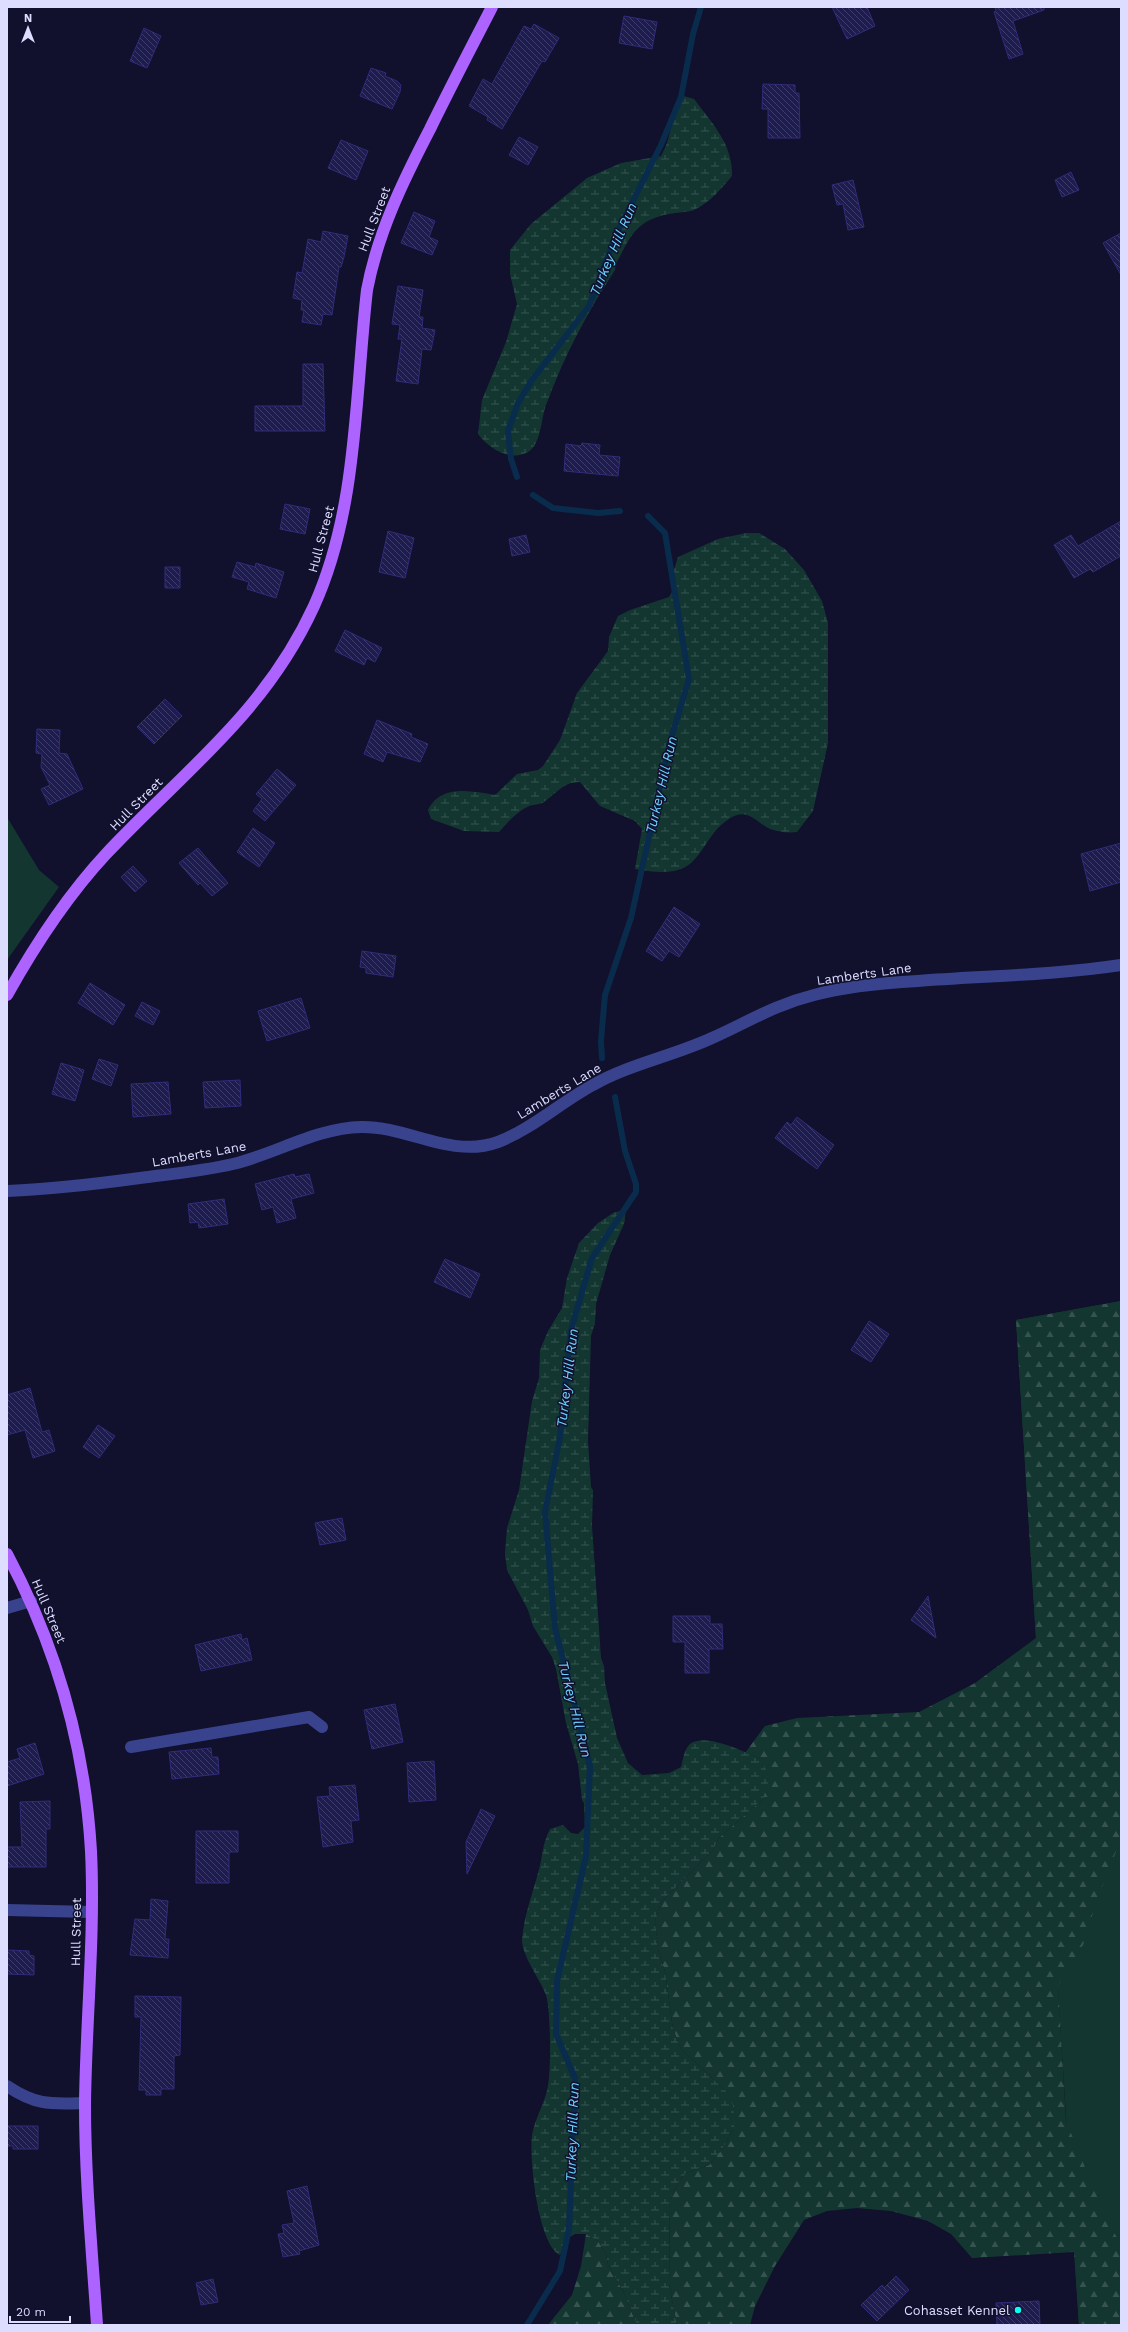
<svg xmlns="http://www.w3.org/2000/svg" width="1128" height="2332" viewBox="0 0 1128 2332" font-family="'Work Sans',sans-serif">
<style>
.green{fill:#133730}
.forest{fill:url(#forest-firs)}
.wetland{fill:url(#wetland-marsh)}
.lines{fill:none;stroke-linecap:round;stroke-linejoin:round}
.stream{stroke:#092c4d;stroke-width:6}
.building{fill:url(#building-back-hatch);stroke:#302c7b}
.minor{stroke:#39438d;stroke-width:12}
.major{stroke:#ad63ff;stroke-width:12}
.poi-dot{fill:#08fff3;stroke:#11102d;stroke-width:1.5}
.labels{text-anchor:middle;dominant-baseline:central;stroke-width:3;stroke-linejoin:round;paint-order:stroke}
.street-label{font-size:13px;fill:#dcddff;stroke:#11102d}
.poi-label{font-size:13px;fill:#dcddff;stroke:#11102d;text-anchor:end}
.water-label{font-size:14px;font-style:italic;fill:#6ad0ff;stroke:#11102d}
</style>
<defs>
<pattern id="forest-firs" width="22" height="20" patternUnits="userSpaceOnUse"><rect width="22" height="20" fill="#133730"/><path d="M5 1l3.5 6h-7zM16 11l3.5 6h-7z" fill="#35544f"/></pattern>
<pattern id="wetland-marsh" width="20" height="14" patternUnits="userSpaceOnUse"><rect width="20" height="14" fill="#133730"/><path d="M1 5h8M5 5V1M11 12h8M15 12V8" fill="none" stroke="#35544f"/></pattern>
<pattern id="building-back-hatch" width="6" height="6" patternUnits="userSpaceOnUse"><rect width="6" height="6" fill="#1e1b4e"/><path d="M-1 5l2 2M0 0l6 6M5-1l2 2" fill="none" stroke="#3e3c69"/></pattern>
</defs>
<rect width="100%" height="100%" fill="#11102d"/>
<path class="green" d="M7 817 39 870 59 887 7 960Z
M1121 1301V2325H1079L1016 1320Z"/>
<path class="forest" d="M1121 1301V1839L1097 1900 1083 1945 1058 1986 1066 2121 1105 2216 1121 2245V2325H1079L1074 2252 972 2258 951 2234 928 2221 891 2211 857 2208 827 2211 804 2220 775 2266 755 2306 750 2325H677L669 2284 670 2199 678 2183 686 2173 709 2165 723 2148 733 2130 726 2091 681 2049 673 2029 665 1972 658 1949 655 1921 661 1902 713 1850 719 1838 763 1799 761 1759 745 1753 765 1726 797 1718 919 1712 975 1683 1036 1638 1016 1320Z
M586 2234 598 2241 606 2254 608 2265 623 2291 637 2325H548L572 2295 581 2266Z"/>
<path class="wetland" d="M680 95 694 99C712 123 733 144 732 176 722 188 710 202 696 209 689 213 677 212 669 214 636 220 630 237 616 264L615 270C587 313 564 356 546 405 541 418 541 445 528 452 510 462 488 448 478 434L482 400 506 342 517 304 510 274V250L531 224 587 178 621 163 661 156C673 135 670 117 680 95Z
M746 533H759L785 549 804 570 822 601 828 623V743L813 811 797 832C788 833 779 832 770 829 759 824 750 811 737 815 728 818 719 826 713 834 706 843 700 855 691 863 677 876 651 872 635 869L642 829 635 821 600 806 580 782C563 782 557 793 544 802 540 805 534 804 529 806 516 812 508 822 499 832L464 831 431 819 428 810C441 784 470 791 495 795L517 774 538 770 543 766 560 740 577 693 608 651 609 637 618 616 630 610 669 597 673 590V573L678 557 718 539Z
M626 1209 624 1224 610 1255 596 1304 595 1323 591 1336 588 1441 591 1487 593 1490 592 1526 601 1658 604 1666 605 1683 617 1738 628 1763 642 1775 669 1773 681 1767C683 1760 684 1749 690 1744 705 1732 744 1752 761 1759L767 1772 768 1785 763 1799 719 1838 713 1850 661 1902 655 1921 658 1949 665 1972 673 2029 681 2049 726 2091 733 2105 735 2120 733 2130 723 2148 709 2165 686 2173 678 2183 670 2199 669 2284 677 2325H637L623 2291 608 2265 606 2254 598 2241 586 2234H575L570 2237 560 2255C538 2245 529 2158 532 2135 535 2118 545 2103 548 2086 551 2070 551 2011 546 1995 540 1979 522 1956 522 1940 524 1913 535 1888 541 1861 543 1849 544 1841 550 1829L563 1825 571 1833 578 1834 585 1827 584 1803 582 1800 578 1764 566 1723 556 1669 552 1657 533 1626 528 1610 507 1570 505 1553 507 1528 519 1490 532 1401 539 1378 540 1350 548 1331 562 1308 567 1278 579 1243 598 1223 613 1213Z"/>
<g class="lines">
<path class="stream" d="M517 477 511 459 508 431 518 403 532 380 589 306 617 233 661 145 681 97 693 34 701 7
M533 495 553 508 598 513 620 511
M602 1058 601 1041 605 995 631 918 670 742 689 679 665 533 648 516
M527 2325 560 2271 569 2229 575 2078 556 2034 557 1981 586 1856 590 1766 555 1628 545 1512 560 1437 571 1330 592 1258 636 1192V1184L625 1151 615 1097"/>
</g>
<path class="building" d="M832 7H867L875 26 847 39Z
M995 7H1044V10L1013 21 1023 54 1009 59 994 12 996 11Z
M624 16 657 22 652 49 619 43Z
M534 24 559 38 545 62 542 61 502 129 487 120 488 117 469 106 483 79 492 84 524 26 531 29Z
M144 28 161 36 147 68 130 61Z
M371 68 386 73 385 76 397 81 401 85 400 92 392 109 360 96Z
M763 84 795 85V93H799L800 138H768V109H762Z
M519 137 538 147 528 165 509 155Z
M341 140 368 151 356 180 328 168Z
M1071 172 1079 190 1062 197 1055 180Z
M853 180 864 227 848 230 843 204 837 205 832 185Z
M414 212 435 221 429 237 438 241 432 255 401 243Z
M323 231 348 236 344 257 341 267H339L332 315 323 314 321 325 302 322 304 310H301L302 300 293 298 297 272 302 273 308 239 321 242Z
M1121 233V275L1103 243Z
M398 286 423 290 419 317H423L422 328 435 330 431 350 422 349 418 384 396 381 402 339H398L400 325 392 324Z
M303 364H323L325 431H255V406H303Z
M582 443 600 445 599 455 620 457 618 476 564 471 566 444 581 446Z
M285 504 310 509 305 534 280 529Z
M1121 521V556L1093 572 1090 569 1074 578 1054 545 1071 535 1078 546Z
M388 531 414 538 405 578 379 572Z
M526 535 530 552 512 556 509 539Z
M237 562 255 567 256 563 284 572 276 598 247 589 249 582 232 577Z
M165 567H180V588H165Z
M345 630 382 648 375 662 367 658 364 665 335 651Z
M165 699 182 716 154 744 137 727Z
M377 720 412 734 411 737 428 744 420 762 387 752 383 762 364 754Z
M37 729 60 730 59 753 67 754 83 789 49 805 41 789 50 785 41 767 42 754 36 753Z
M277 769 296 785 265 821 253 811 262 799 256 794Z
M253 828 275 843 259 867 237 852Z
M1121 843V882L1090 891 1081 854Z
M198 848 228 883 212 896 200 883 198 885 179 863Z
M133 866 147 881 135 892 121 877Z
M674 907 700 924 679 957 669 951 662 961 646 951Z
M362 951 396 956 393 977 366 973V968L360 967Z
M90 983 125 1005 113 1025 78 1003Z
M301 998 310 1028 267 1041 258 1011Z
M142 1002 160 1011 153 1025 135 1016Z
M99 1059 118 1065 111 1086 92 1079Z
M61 1063 84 1070 75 1101 52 1094Z
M240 1080 241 1106 205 1108 203 1082Z
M168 1082 171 1114 133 1117 131 1084Z
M797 1117 834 1145 817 1169 775 1138 787 1122 791 1125Z
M294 1174 295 1177 309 1174 314 1193 291 1199 296 1218 277 1223 273 1207 262 1210 255 1184Z
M224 1199 228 1224 199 1228 198 1222 190 1223 188 1204Z
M445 1259 480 1274 470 1298 434 1282Z
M869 1321 889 1334 871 1362 851 1350Z
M30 1388 42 1432 49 1430 55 1451 33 1458 25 1430 7 1435V1395Z
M98 1425 115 1436 99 1458 83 1447Z
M342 1518 346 1540 320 1545 315 1523Z
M928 1596 936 1638 911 1620Z
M673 1616H710V1624H722L723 1649H709V1673H685V1642H673Z
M241 1634 242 1640 247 1638 252 1660 201 1671 195 1645Z
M395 1704 403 1742 372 1749 364 1710Z
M35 1743 44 1774 7 1786V1762L20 1758 17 1749Z
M211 1748 212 1757H218L219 1774 172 1779 169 1752Z
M434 1761 436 1800 409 1802 407 1763Z
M355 1785 359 1820 351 1821 353 1842 323 1847 317 1797 330 1796 329 1787Z
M50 1801V1829H46V1867H7V1847H22L20 1802Z
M481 1809 495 1816 467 1874 466 1842Z
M196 1831H238V1852H229V1883H196Z
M151 1899 168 1901 165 1939H169L168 1958 130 1955 135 1919 150 1920Z
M7 1950 29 1951V1955L34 1956V1975L7 1974Z
M135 1996 181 1997 180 2055 174 2056V2089H161V2095H146V2090H139L141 2017H135Z
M7 2126H38V2149H13V2146H7Z
M307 2186 319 2245 299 2251 300 2254 283 2257 278 2234 284 2233 282 2225 294 2223 287 2191Z
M896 2276 909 2290 877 2321 861 2305 882 2285 884 2288Z
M213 2279 218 2302 201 2305 196 2283Z
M1039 2301 1040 2325H997L996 2303Z"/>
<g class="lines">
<path class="minor" d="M7 1191C52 1189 96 1184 140 1178 171 1174 203 1171 233 1164 275 1154 317 1128 361 1127 408 1126 451 1159 498 1142 532 1129 561 1102 593 1085 630 1064 673 1056 712 1038 748 1022 774 1005 814 995 847 986 883 983 918 981 985 976 1054 975 1121 965
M7 1608 31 1601
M131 1747 309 1717 322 1727
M7 1910 91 1912
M7 2086C37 2106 51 2104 85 2103"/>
<path class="major" d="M7 995C35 945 67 896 106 854 184 771 265 713 314 606 358 509 355 394 367 290 378 232 403 181 430 129 450 88 471 48 492 7
M7 1554C56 1646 85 1747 91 1851 95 1935 86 2020 85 2104 85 2178 92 2251 97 2325"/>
</g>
<circle class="poi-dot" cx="1018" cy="2310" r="4"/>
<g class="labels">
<g class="street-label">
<text transform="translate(374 219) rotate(-69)">Hull Street</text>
<text transform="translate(321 539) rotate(-75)">Hull Street</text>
<text transform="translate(136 804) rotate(-45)">Hull Street</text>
<text transform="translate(864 974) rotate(-8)">Lamberts Lane</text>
<text transform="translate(559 1091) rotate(-31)">Lamberts Lane</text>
<text transform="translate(199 1154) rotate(-10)">Lamberts Lane</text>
<text transform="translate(49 1611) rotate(67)">Hull Street</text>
<text transform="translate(76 1932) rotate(-89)">Hull Street</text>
</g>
<g class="poi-label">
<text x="1010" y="2310">Cohasset Kennel</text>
</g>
<g class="water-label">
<text transform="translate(613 249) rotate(-67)">Turkey Hill Run</text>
<text transform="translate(661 785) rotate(-77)">Turkey Hill Run</text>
<text transform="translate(567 1378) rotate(-83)">Turkey Hill Run</text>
<text transform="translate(575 1709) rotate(76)">Turkey Hill Run</text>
<text transform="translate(572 2132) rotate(-88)">Turkey Hill Run</text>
</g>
</g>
<rect width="1128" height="2332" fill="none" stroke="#dcddff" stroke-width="16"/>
<g transform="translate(28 28)" stroke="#11102d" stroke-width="3" paint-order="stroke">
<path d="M0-3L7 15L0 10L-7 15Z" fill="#dcddff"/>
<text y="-6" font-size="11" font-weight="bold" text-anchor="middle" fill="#dcddff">N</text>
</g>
<path d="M10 2316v6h60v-6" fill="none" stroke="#dcddff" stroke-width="2"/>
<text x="16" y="2316" font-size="12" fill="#dcddff" stroke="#11102d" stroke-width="3" paint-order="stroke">20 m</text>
</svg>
